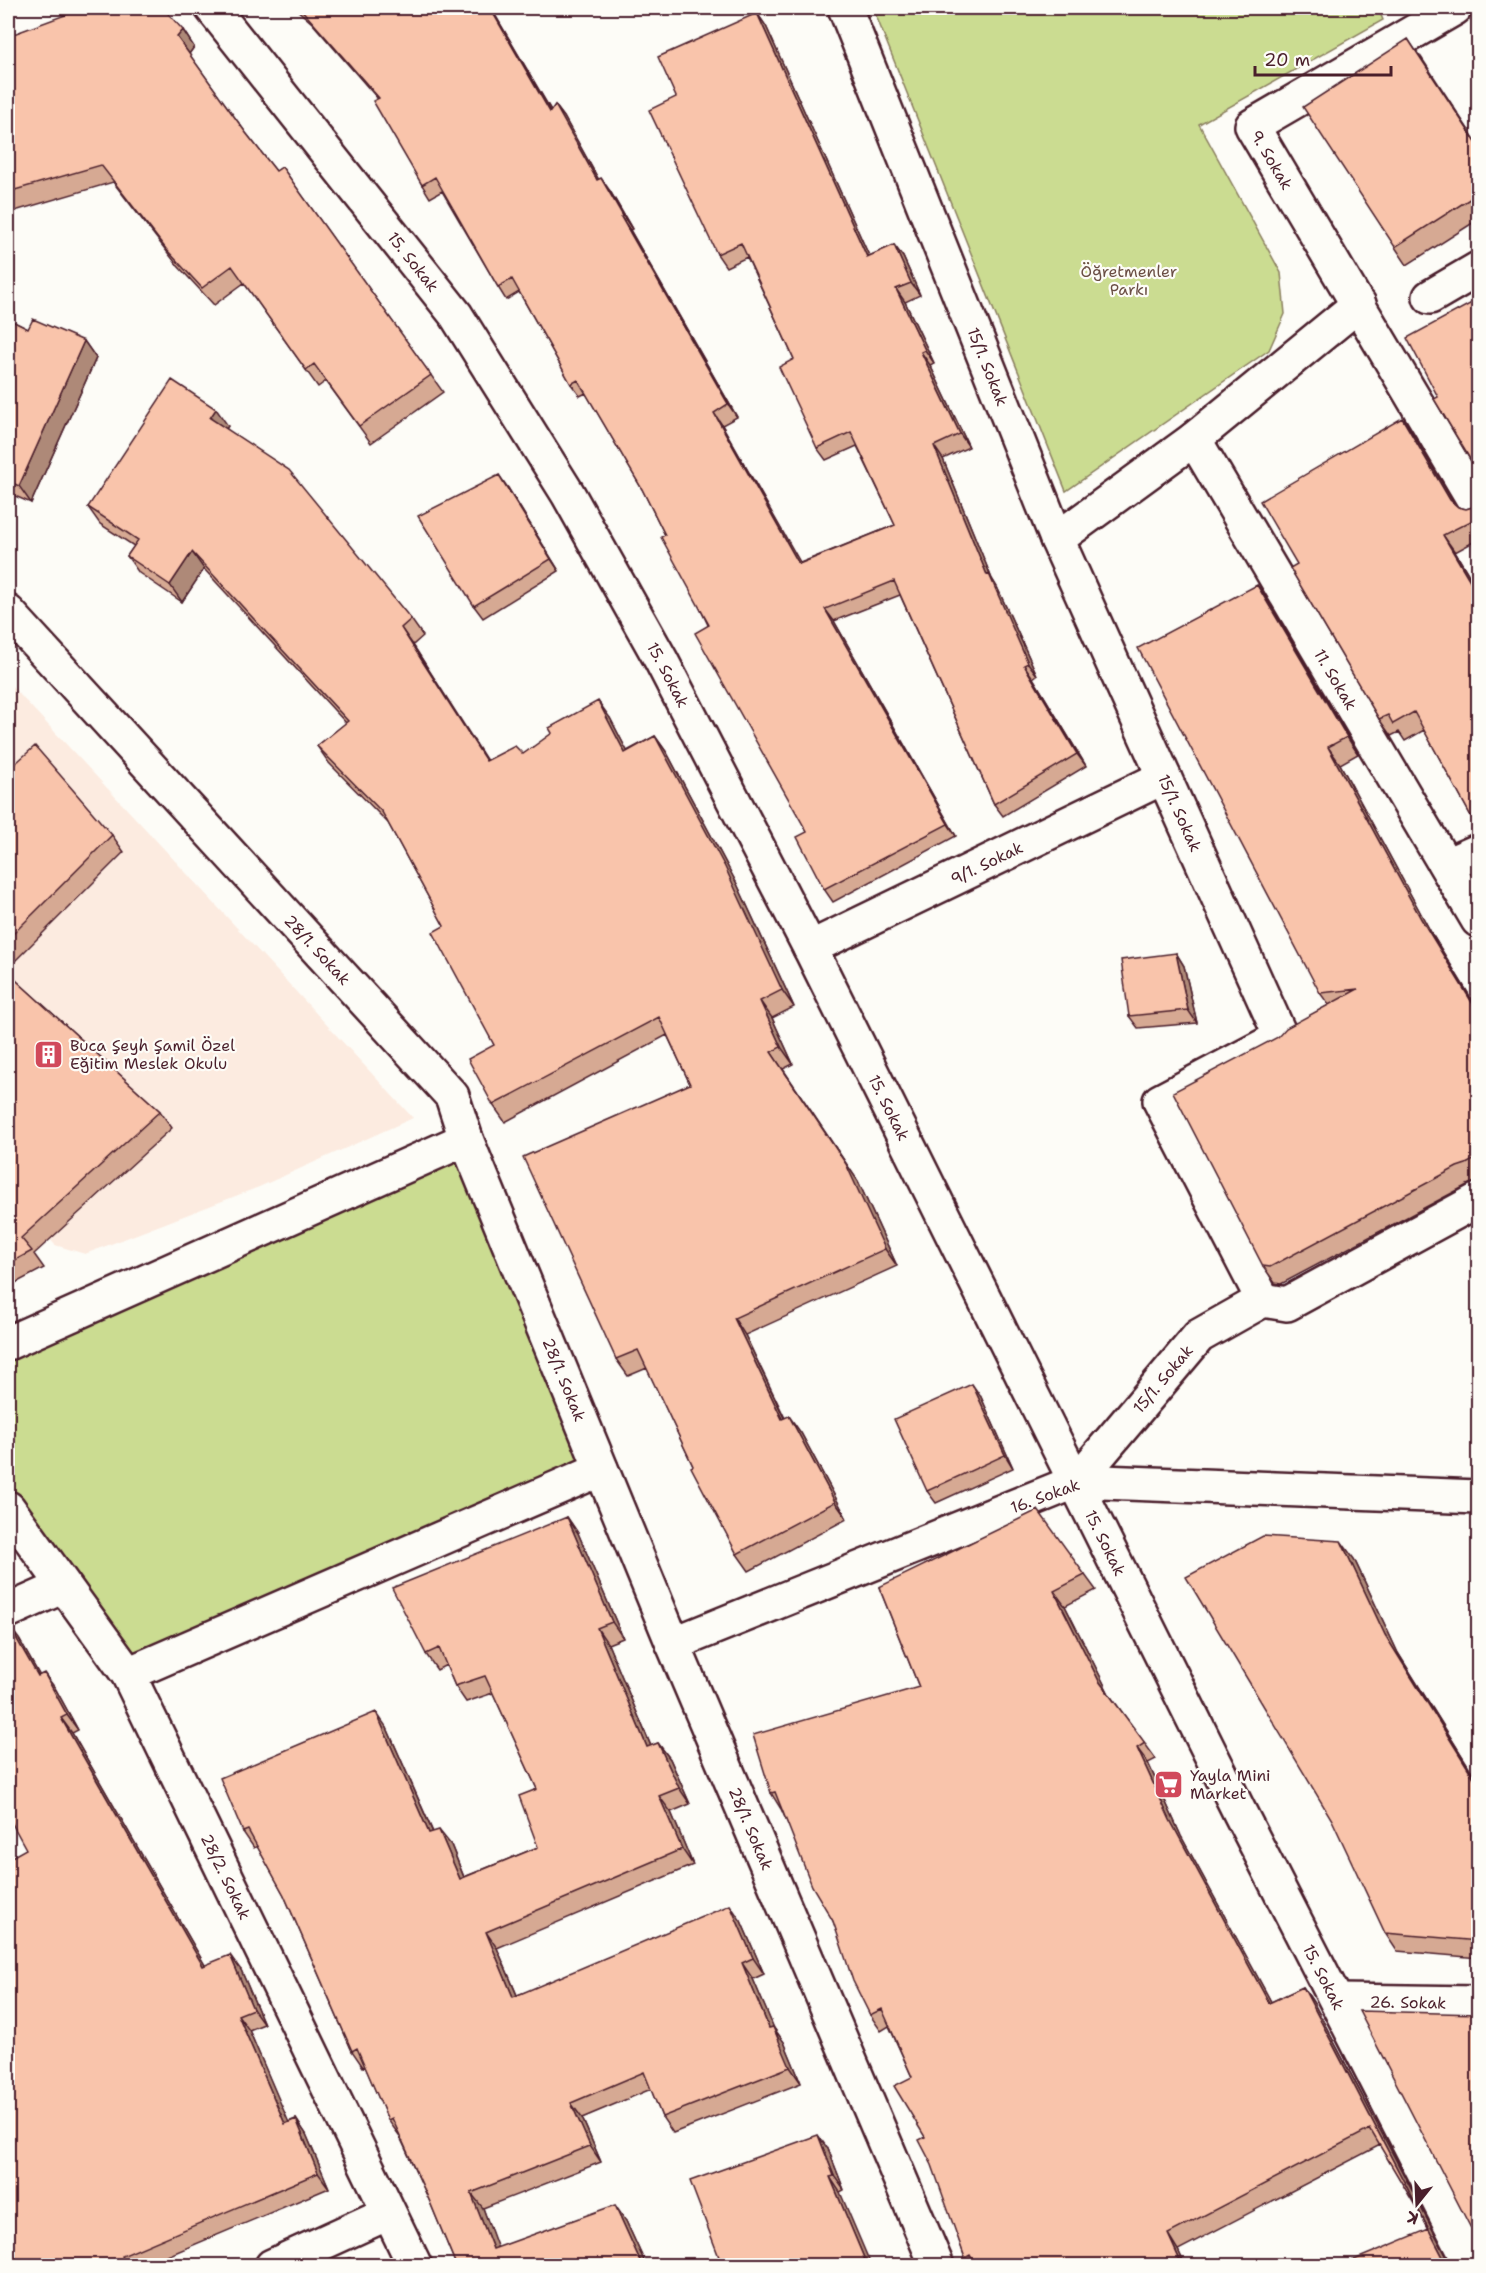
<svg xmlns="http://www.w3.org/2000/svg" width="1486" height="2273" viewBox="0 0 1486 2273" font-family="'Shantell Sans',sans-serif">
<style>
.built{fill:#fcebe0}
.green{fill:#cbdc91;stroke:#8a7e5e;stroke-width:1.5}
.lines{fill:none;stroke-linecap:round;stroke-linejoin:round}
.minor-casing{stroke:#4a1f2b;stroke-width:38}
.tertiary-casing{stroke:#4a1f2b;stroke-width:38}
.minor{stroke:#fdfcf7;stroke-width:33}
.tertiary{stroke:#fdfcf7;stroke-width:33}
.wall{fill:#d6a993;stroke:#4a1f2b;stroke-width:1.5}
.shaded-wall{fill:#ae8978;stroke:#4a1f2b;stroke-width:1.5}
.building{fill:#f9c4ab;stroke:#4a1f2b;stroke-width:1.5}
.labels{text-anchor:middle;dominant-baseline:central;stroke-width:4.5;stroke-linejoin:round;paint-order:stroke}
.street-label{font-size:16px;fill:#4a1f2b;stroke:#fdfcf7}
.park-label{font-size:16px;fill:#6a4e44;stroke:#fdfcf7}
.poi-label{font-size:16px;fill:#4a1f2b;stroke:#fdfcf7;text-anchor:start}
</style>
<rect width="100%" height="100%" fill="#fdfcf7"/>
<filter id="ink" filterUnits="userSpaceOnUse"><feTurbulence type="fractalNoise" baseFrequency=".0167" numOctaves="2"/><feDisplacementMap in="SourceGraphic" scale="12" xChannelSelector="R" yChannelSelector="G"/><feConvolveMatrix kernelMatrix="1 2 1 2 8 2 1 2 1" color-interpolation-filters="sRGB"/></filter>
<g filter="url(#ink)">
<path class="built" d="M8 682 152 836 413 1118 259 1187 85 1254 55 1245 8 1191Z"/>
<path class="green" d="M873 8H1378L1383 20 1199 124 1281 273 1285 314 1269 350 1066 491Z
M466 1139 601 1469 128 1674 8 1508V1343Z"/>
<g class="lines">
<defs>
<g id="minor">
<path id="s1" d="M212 8 456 315 568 494 661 660 810 948 1240 1813 1472 2266"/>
<path id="s2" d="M845 8 1057 539 1281 1037 1160 1101 1263 1300 1199 1336 1077 1481"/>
<path id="s3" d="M1455 8 1252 126 1478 507"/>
<path d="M1430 297 1478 269"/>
<path id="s4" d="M1194 439 1478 920"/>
<path d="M1057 539 1194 439 1359 304"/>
<path d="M1446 865 1478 851"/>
<path id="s5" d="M810 948 1164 777"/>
<path d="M1263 1300 1287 1304 1478 1200"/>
<path d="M8 1343 466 1139"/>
<path id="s6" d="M8 1508 128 1674 415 2266"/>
<path d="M8 1611 64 1586"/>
<path d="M673 1644 1077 1481 1478 1497"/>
<path d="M128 1674 601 1469"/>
<path id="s7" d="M1338 2001 1478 2003"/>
<path d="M272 2266 388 2213"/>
</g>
<g id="tertiary">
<path id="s8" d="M8 612 452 1096 466 1139 673 1644 937 2266"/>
</g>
</defs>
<use href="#minor" class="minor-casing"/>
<use href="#tertiary" class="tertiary-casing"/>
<use href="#minor" class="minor"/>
<use href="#tertiary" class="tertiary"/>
</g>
<path class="wall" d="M295 8H491L551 111 555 105 564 117 599 180 610 191 632 229 630 230 737 417 722 425 800 563 895 525 857 446 826 460 817 448 794 359 747 257 726 267 717 254 676 97 757 13 766 26 869 256 894 245 903 257 920 295 905 302 934 363 930 365 969 447 943 459 992 579 997 587 1037 675 1033 678 1086 766 1003 816 994 804 900 595 834 621 956 836 833 902 824 889 807 832 665 535 642 489 586 393 580 396 571 384 519 292 506 300 498 287 442 191 430 198 422 185 378 99 312 23Z
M627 8H644L631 12Z
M183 30 194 47 189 54 246 133 276 171 282 167 443 392 371 443 326 381 318 387 244 283 214 305 178 266 113 182 8 213V36Z
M1421 57 1479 146V219L1407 265 1395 247Z
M8 319 28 329 84 341 96 358 31 503 8 493Z
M228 426 226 429 411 619 423 636 413 645 486 761 523 754 610 718 627 751 655 736 667 753 737 884 794 1007 772 1018 793 1064 783 1069 858 1181 897 1266 745 1335 785 1418 801 1433 847 1519 749 1571 737 1554 693 1466 647 1368 628 1376 616 1359 690 1084 667 1035 505 1122 493 1105 494 1045 444 926 388 823 329 763 317 746 346 723 204 569 182 602 139 573 127 556 134 546 100 524 88 507Z
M1414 435 1454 504 1458 507 1466 509 1476 506 1479 504V539L1455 552 1479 592V827L1471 816 1424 730 1405 741 1399 732 1391 736 1379 719 1297 564Z
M508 488 559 571 483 618 474 606Z
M1257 585 1269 602 1358 754 1340 764 1433 936 1479 1011V1181L1469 1184 1281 1284 1275 1283 1263 1266 1278 1037 1329 1005 1320 993Z
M8 770 112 835 124 852 8 968Z
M1176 953 1184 966 1197 1023 1138 1028 1129 1016Z
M8 973 160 1111 172 1128 34 1254 44 1268 8 1287Z
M981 1397 1013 1468 936 1503 927 1491Z
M567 1517 578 1533 623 1638 608 1644 651 1746 658 1743 670 1759 690 1804 671 1812 693 1865 497 1948 517 1995 741 1921 764 1974 753 1979 773 2027 784 2042 801 2083 673 2133 662 2117 651 2089 582 2118 601 2162 483 2208 497 2248 626 2221 646 2265H456L430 2202 399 2135 388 2120 365 2066 363 2067 352 2051 284 1895 257 1846 254 1848 243 1832 387 1728 433 1832 451 1845 464 1877 538 1847 537 1789 493 1693 466 1702 455 1686 446 1665 437 1670 426 1654Z
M1354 1559 1398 1653 1479 1783V1958L1397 1951 1385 1933Z
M1085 1575 1096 1590 1065 1606 1109 1694 1156 1759 1148 1763 1181 1836 1271 2002 1303 1987 1313 2002 1451 2265 1380 2145 1178 2250 1185 2265H971L965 2258 925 2137 912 2077 889 2026 881 2031 870 2015 833 1921 781 1809 771 1793 919 1687 879 1587Z
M19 1639 39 1675 55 1688 78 1730 72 1733 205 1965 241 1970 264 2024 249 2030 288 2122 296 2119 306 2134 329 2188 146 2265H8L26 1849Z
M828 2149 844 2190 840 2192 722 2265Z"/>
<path class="shaded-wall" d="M490 8H491L559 124 550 112Z
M757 13 766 26 875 269 867 257Z
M183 30 194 47 189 54 177 37Z
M1408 39 1479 146V147Z
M555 105 564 117 606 193 597 180Z
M601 178 610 191 632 229 623 216Z
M621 217 630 230 737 417 728 404Z
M894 245 903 257 920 295 911 283Z
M896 289 905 302 934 363 925 350Z
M84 341 96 358 31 503 19 486Z
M921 352 930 365 969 447 960 434Z
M216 409 228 426 222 435 210 418Z
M714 413 722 425 808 576 799 564Z
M1402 418 1414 435 1462 517 1450 500Z
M934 446 943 459 992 579 997 587 1037 675 1028 663 987 575Z
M499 475 508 488 559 571 551 559Z
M1443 535 1455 552 1479 592V596Z
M192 552 204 569 182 602 170 585Z
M1257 585 1269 602 1358 754 1347 737Z
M825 609 834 621 956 836 948 824Z
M401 628 413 645 498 778 486 761Z
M1024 665 1033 678 1086 766 1077 754Z
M598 701 610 718 637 770 625 753Z
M655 736 667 753 737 884 794 1007 782 990Z
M1328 747 1340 764 1433 936 1479 1011V1014L1421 919Z
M1176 953 1184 966 1197 1023 1188 1010Z
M760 1001 772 1018 793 1064 781 1047Z
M771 1052 858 1181 897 1266 885 1249Z
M734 1318 745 1335 793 1437 782 1419Z
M972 1384 981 1397 1013 1468 1005 1455Z
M789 1416 801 1433 847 1519 835 1502Z
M567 1517 578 1533 623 1638 612 1622Z
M1341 1541 1354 1559 1398 1653 1479 1783V1786L1385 1635Z
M1054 1591 1065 1606 1110 1696 1099 1681Z
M8 1624 19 1639 49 1692 38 1676Z
M597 1628 608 1644 658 1763 647 1747Z
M44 1673 55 1688 78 1730 67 1715Z
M376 1712 387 1728 440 1849 429 1833Z
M61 1718 72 1733 214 1981 203 1966Z
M658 1743 670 1759 690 1804 679 1788Z
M1137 1748 1148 1763 1181 1836 1280 2018 1269 2003 1170 1820Z
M659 1796 671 1812 693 1865 682 1849Z
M439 1830 451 1845 471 1895 460 1879Z
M730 1905 741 1921 764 1974 753 1958Z
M486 1932 497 1948 524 2012 513 1997Z
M230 1955 241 1970 264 2024 253 2009Z
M742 1963 753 1979 779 2040 773 2027 784 2042 801 2083 790 2067 769 2028Z
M1303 1987 1313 2002 1451 2265 1444 2259Z
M238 2015 249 2030 296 2139 285 2124Z
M571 2103 582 2118 601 2162 590 2146Z
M296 2119 306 2134 329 2188 318 2173Z
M818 2135 828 2149 844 2190 834 2176Z
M830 2177 840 2192 871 2265H867Z
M471 2193 483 2208 504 2265 493 2249Z
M615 2205 626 2221 646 2265H642Z
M1168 2234 1178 2250 1185 2265H1182Z"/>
<path class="building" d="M84 8H163L183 30 177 37 246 133 276 171 282 167 431 375 359 426 314 364 306 370 232 266 202 288 166 249 101 165 8 192V36Z
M300 8H490L550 112 555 105 597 180 601 178 623 216 621 217 728 404 714 413 799 564 895 525 851 432 817 448 779 367 794 359 741 243 717 254 649 110 676 97 658 57 757 13 867 257 894 245 911 283 896 289 925 350 921 352 960 434 934 446 987 575 989 574 1028 663 1024 665 1077 754 994 804 894 581 825 609 948 824 824 889 797 837 807 832 695 633 709 625 661 537 665 535 642 489 578 380 571 384 512 279 498 287 435 177 422 185 373 101 379 98Z
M1408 39 1479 147V193L1395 247 1303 107Z
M1479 299V474L1434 399 1438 397 1407 338Z
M8 319 28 329 33 319 84 341 19 486 8 481Z
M172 380 216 409 210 418 289 470 411 619 401 628 486 761 515 746 523 754 552 733 549 728 598 701 625 753 655 736 725 867 782 990 760 1001 781 1047 771 1052 846 1164 885 1249 734 1318 782 1419 789 1416 835 1502 737 1554 691 1467 693 1466 638 1350 616 1359 523 1157 690 1084 659 1017 493 1105 468 1059 494 1045 433 932 444 926 382 812 317 746 348 721 192 552 170 585 127 556 138 540 88 507Z
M1402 418 1450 500 1458 507 1466 509 1476 506 1479 504V517L1443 535 1479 596V821L1471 816 1414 712 1393 724 1388 715 1379 719 1290 568 1297 564 1260 501Z
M499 475 551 559 474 606 418 516Z
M1257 585 1347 737 1328 747 1421 919 1479 1014V1157L1466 1164 1457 1167 1270 1267 1263 1266 1173 1092 1278 1037 1286 1028 1358 989 1320 993 1138 648Z
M35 746 112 835 8 939V770Z
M1176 953 1188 1010 1129 1016 1121 960Z
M8 973 160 1111 21 1238 32 1251 8 1264Z
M972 1384 1005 1455 927 1491 894 1419Z
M1038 1510 1085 1575 1054 1591 1099 1681 1145 1743 1137 1748 1170 1820 1269 2003 1303 1987 1444 2259 1450 2265H1342L1429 2229 1370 2129 1168 2234 1182 2265H976L970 2255 965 2258 932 2165 919 2140 925 2137 894 2086 912 2077 882 2009 870 2015 853 1981 833 1921 812 1886 775 1792 771 1793 753 1735 919 1687 879 1587Z
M567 1517 612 1622 597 1628 647 1747 658 1743 679 1788 659 1796 682 1849 486 1932 513 1997 730 1905 753 1958 742 1963 769 2028 773 2027 790 2067 662 2117 644 2072 571 2103 590 2146 471 2193 493 2249 615 2205 642 2265H456L430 2202 392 2118 388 2120 357 2048 352 2051 284 1895 248 1830 243 1832 220 1778 376 1712 429 1833 439 1830 460 1879 538 1847 519 1796 537 1789 485 1676 455 1686 439 1648 426 1654 392 1588Z
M1263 1536 1341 1541 1385 1635 1479 1786V1941L1385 1933 1332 1820 1186 1577Z
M8 1624 38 1676 44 1673 67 1715 61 1718 203 1966 230 1955 253 2009 238 2015 285 2124 296 2119 318 2173 122 2256 126 2263 122 2265H8V1859L26 1849 8 1816Z
M1359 2011 1479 2014V2245L1478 2242Z
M818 2135 834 2176 830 2177 867 2265H722L690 2181Z
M1479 2256V2265H1471L1477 2261Z
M350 2258 353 2265H332Z"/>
</g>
<defs>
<symbol id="building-square" viewBox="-11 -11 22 22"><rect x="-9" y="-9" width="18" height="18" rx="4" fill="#d1495b" stroke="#fdfcf7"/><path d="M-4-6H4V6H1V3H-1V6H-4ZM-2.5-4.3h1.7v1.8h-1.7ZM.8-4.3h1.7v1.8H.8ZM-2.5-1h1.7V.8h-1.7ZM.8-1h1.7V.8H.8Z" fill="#fff"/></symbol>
<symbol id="supermarket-square" viewBox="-11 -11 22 22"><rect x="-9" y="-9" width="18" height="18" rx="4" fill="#d1495b" stroke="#fdfcf7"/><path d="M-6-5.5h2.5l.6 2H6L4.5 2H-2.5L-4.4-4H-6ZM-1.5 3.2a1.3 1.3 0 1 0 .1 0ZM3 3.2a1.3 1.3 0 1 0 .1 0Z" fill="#fff"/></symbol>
</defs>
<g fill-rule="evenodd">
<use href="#building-square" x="32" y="1038" width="33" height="33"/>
<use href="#supermarket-square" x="1152" y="1768" width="33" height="33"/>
</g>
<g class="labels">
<g class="street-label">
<text stroke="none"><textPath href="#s3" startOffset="274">9. Sokak</textPath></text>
<text stroke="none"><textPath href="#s1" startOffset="324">15. Sokak</textPath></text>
<text stroke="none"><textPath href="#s2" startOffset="386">15/1. Sokak</textPath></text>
<text stroke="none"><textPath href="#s1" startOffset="810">15. Sokak</textPath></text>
<text stroke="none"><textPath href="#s4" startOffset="279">11. Sokak</textPath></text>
<text stroke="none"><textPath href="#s2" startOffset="872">15/1. Sokak</textPath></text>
<text stroke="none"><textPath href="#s5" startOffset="196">9/1. Sokak</textPath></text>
<text stroke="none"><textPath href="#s8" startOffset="458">28/1. Sokak</textPath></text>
<text stroke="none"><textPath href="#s1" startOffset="1296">15. Sokak</textPath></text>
<text stroke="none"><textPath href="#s8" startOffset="962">28/1. Sokak</textPath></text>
<text transform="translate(1163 1379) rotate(-50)">15/1. Sokak</text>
<text transform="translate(1045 1496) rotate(-20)">16. Sokak</text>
<text stroke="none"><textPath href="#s1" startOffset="1782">15. Sokak</textPath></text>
<text stroke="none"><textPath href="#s8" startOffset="1448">28/1. Sokak</textPath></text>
<text stroke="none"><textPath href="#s6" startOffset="430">28/2. Sokak</textPath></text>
<text stroke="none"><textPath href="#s1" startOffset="2268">15. Sokak</textPath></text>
<text stroke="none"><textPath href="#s7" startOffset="70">26. Sokak</textPath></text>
</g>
<g class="park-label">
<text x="1129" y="271">Öğretmenler<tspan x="1129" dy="18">Parkı</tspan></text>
</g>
<g class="poi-label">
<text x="70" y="1045">Buca Şeyh Şamil Özel<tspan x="70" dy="18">Eğitim Meslek Okulu</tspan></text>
<text x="1190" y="1775">Yayla Mini<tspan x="1190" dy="18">Market</tspan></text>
</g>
</g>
<rect width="1486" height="2273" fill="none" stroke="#fdfcf7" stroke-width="30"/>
<rect x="15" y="15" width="1456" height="2243" fill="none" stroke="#4a1f2b" stroke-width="2" filter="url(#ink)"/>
<g transform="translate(1417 2204) rotate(198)" stroke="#fdfcf7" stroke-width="4.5" paint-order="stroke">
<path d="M0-4.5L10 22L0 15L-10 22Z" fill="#4a1f2b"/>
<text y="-9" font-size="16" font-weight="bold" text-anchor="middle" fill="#4a1f2b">K</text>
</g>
<path d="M1255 66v9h136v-9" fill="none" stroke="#4a1f2b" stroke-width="3"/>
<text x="1264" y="66" font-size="18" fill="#4a1f2b" stroke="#fdfcf7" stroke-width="4.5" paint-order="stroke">20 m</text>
</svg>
